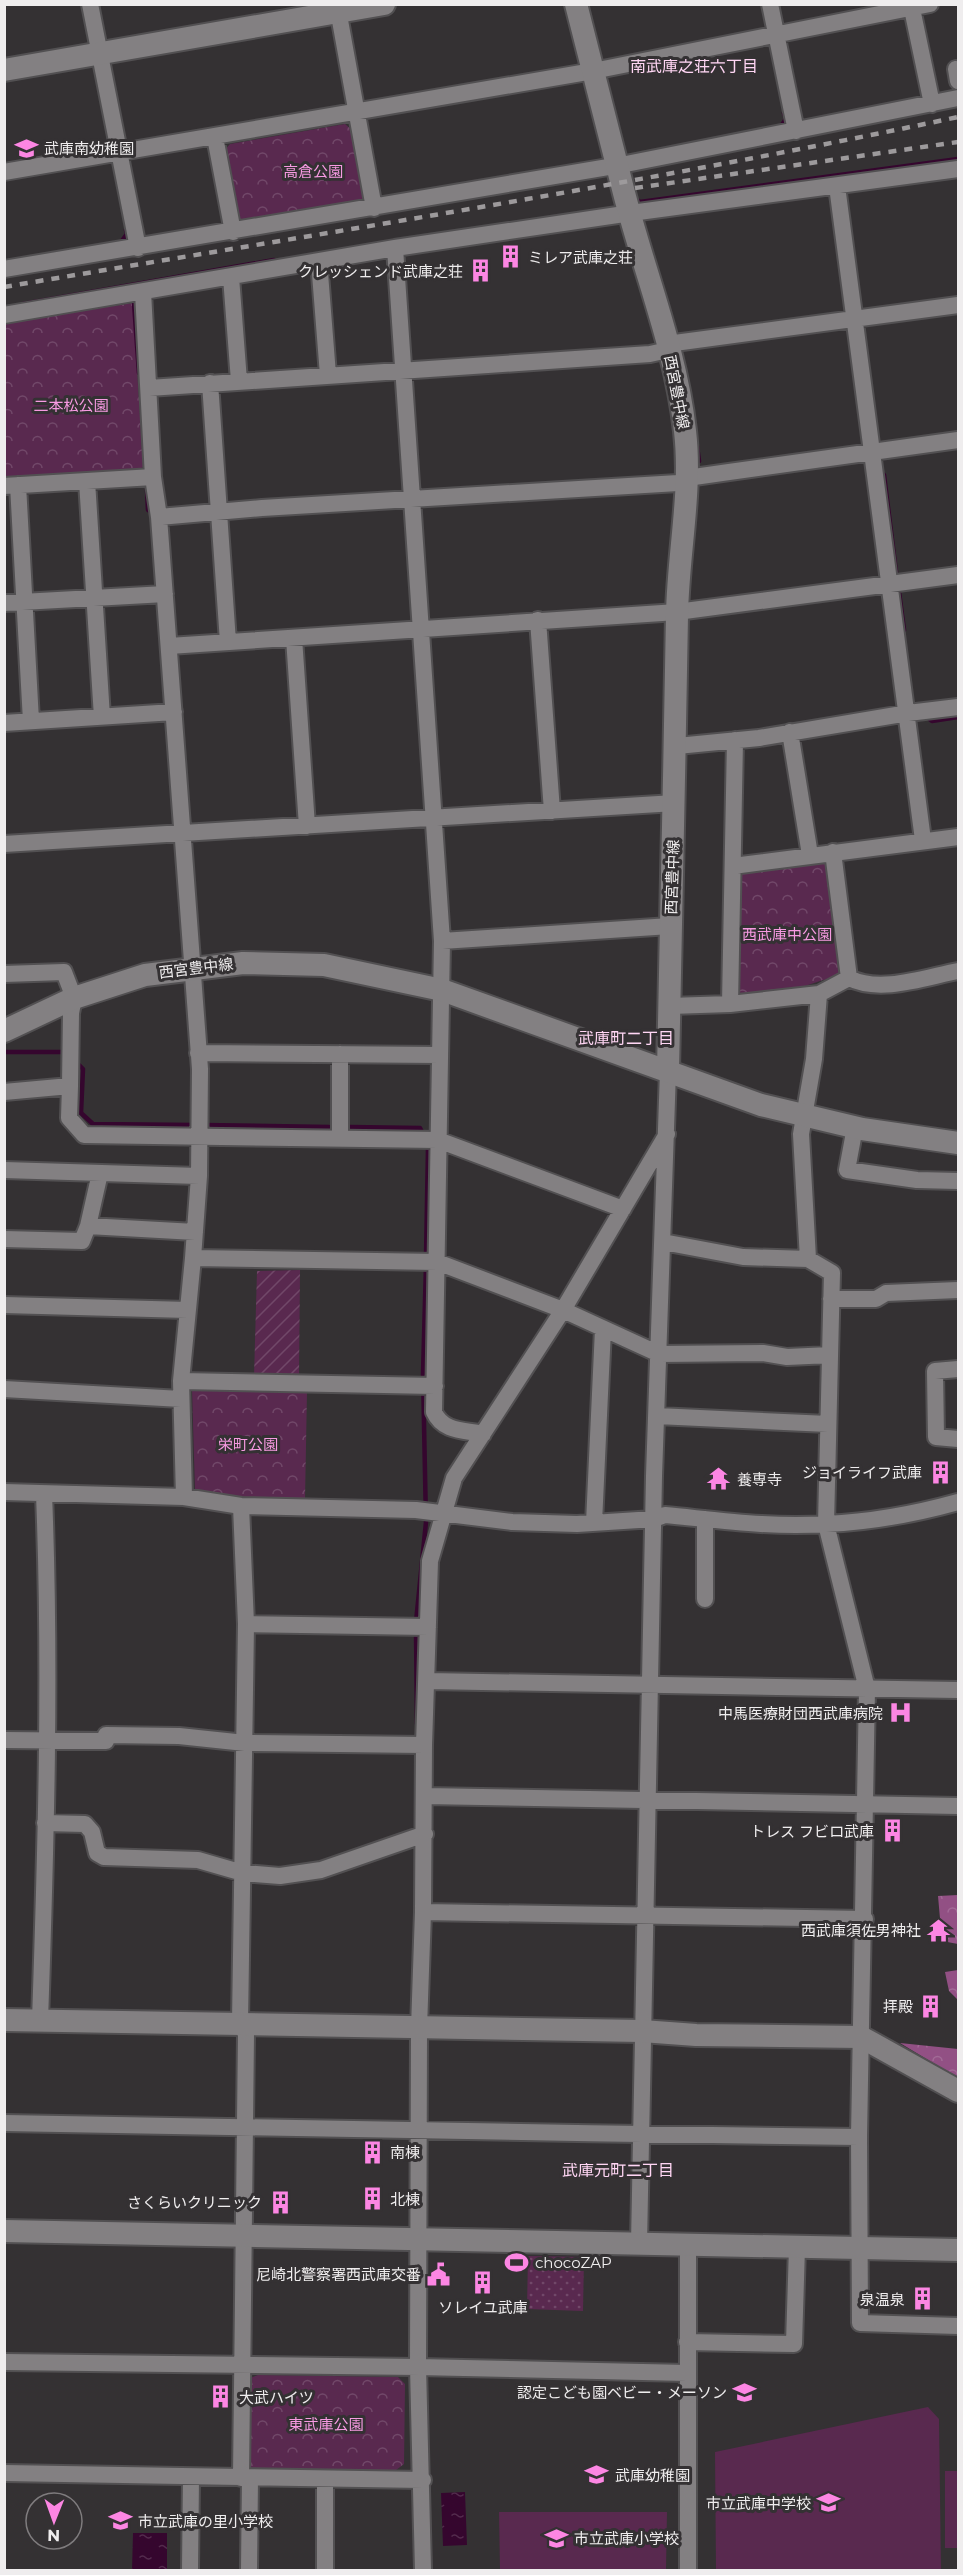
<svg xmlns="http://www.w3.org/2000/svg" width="963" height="2575" viewBox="0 0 963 2575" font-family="Montserrat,'Noto Sans JP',sans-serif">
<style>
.grass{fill:url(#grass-dots)}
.forest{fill:url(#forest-crowns)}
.park{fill:url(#park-crowns)}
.garden{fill:url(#garden-furrows)}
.pitch{fill:#59294f}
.water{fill:url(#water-ripples)}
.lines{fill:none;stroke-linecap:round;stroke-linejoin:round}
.stream{stroke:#35062e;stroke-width:4.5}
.street-casing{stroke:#525052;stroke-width:20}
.secondary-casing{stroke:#525052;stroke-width:26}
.street{stroke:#838082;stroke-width:16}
.secondary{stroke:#838082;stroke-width:22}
.rail{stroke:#9d9a9c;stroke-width:4.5;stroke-dasharray:8 8;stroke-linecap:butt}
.labels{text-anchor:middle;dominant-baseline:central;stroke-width:6;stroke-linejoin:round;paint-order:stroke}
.poi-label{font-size:15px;fill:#efedee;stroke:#343133;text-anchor:end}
.park-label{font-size:15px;fill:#f79ae2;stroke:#343133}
.street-label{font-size:15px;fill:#efedee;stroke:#343133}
.neighbourhood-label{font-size:16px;fill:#ffd6f4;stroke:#343133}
</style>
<defs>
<pattern id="grass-dots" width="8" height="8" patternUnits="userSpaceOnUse" patternTransform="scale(1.5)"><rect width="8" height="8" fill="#59294f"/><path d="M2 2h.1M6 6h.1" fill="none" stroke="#714869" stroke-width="1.8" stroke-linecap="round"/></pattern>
<pattern id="forest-crowns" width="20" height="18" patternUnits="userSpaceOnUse" patternTransform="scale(1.5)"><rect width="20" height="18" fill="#925084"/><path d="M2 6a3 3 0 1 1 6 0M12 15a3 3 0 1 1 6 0" fill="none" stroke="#a26a96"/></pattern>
<pattern id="park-crowns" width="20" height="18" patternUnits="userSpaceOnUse" patternTransform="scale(1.5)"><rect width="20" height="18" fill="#59294f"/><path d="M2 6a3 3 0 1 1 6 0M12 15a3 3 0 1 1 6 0" fill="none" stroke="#714869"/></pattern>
<pattern id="garden-furrows" width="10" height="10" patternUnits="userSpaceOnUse" patternTransform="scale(1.5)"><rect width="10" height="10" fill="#59294f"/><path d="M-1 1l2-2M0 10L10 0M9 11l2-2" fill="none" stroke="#714869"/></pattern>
<pattern id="water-ripples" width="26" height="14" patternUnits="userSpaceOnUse" patternTransform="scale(1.5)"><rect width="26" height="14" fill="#35062e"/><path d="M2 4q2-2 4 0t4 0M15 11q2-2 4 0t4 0" fill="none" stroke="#532b4d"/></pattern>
</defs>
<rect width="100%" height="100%" fill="#343133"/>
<path class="grass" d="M528 2256 584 2257 583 2311 527 2309Z"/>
<path class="forest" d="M958 1895V1944L942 1941 938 1896Z
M958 1970V2000L949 1991 945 1972Z
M900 2043 958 2049V2078Z"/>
<path class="park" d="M345 124 353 131 365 197 361 204 240 224 224 151 230 144Z
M133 303 143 467 138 470 5 479V323Z
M824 860 828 863 845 972 838 979 823 980 793 990 739 995 734 992 740 871Z
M192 1389 307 1391 305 1499 244 1497 195 1490Z
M258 2375 398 2377 405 2384 404 2464 392 2473H251L247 2467 248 2379Z"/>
<path class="garden" d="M300 1270 299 1379 254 1377 257 1271Z"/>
<path class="pitch" d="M928 2407 939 2419 941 2570H716L715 2452Z
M945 2471H958V2548H945Z
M499 2512H667L666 2570H500Z"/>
<path class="water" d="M465 2492 467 2545 443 2546 441 2493Z
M133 2533H167V2570H132Z"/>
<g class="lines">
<path class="stream" d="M776 127 781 126 786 119 784 113
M636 199 640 202 958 159
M117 243 121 242 127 234 126 230
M134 303 139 373
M23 304 274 260
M697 446 699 461
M878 470 884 475 896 572
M147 489 148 510 151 512
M899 592 904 630
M928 718 932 721 958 717
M4 1052H66
M76 1062 83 1069 81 1113 93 1124 195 1125
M203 1125 329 1127
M350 1127 420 1128 422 1132
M426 1257 428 1148
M416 1622 426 1522 423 1374 426 1265
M416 1631 417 1724"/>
<defs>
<path id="street" d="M90 4 138 248
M337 4 374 208
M770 4 796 131
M911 4 932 104
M956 69 958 81
M215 137 233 232
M4 172 593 71 930 4
M837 186 923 840
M395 248 442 941 434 1412C443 1432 464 1430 483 1434
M319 261 328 375
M4 269 626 164 958 98
M231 277 239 381
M143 292 153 477 159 517 200 1069 199 1176 193 1258 181 1381 184 1497
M4 315 395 248 631 213 958 169
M667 344 958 305
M210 383 228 642
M149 388 650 354 668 350
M87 481 102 717
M18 485 31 721
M4 486 153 477
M159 517 262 508 678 483 687 478 729 472 958 440
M4 603 165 594
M538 620 552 811
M294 638 307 826
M169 646 677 612 958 575
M4 723 174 712
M790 732 810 855
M677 746 759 738 908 713 958 707
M4 844 675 803
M833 852 849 978
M733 866 958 837
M442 941 670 926
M4 974 64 972 74 998 71 1013 70 1086
M819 994 814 1059 801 1134 808 1259 832 1273 826 1524 867 1689 859 2137 860 2323 958 2326
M730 1004 735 740
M670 1006 730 1004 819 994 849 978C880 994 926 977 958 971
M198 1053 440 1055
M4 1092 70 1086 69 1118 84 1135 438 1140 623 1209
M855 1127 847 1170 917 1180 958 1181
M340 1139V1054
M4 1170 199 1176
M88 1226 100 1173
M4 1239 82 1241 88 1226 195 1232
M663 1242 743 1257 808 1259
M193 1258 437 1262 563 1310 659 1354 763 1353 787 1357 830 1355
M831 1299H876L886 1293 958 1290
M4 1305 188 1310
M958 1369 935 1371 936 1437 958 1439
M181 1381 435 1386
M4 1389 181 1399
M657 1416 828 1424
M4 1492 184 1497 241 1506 416 1510 512 1522 577 1524 654 1519 665 1515C718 1520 773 1528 826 1524 871 1522 915 1514 958 1502
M241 1506 246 1624 428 1627
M594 1523 603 1329
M705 1599V1519
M427 1681 958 1690
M4 1740 106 1741V1735L179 1736 245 1743 424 1745
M425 1796 958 1806
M45 1823 85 1824 92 1832 97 1853 104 1857 198 1860 243 1873 280 1876 321 1870 425 1834
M423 1912 865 1919
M40 2021C46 1845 51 1670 44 1494
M4 2123C290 2125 574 2135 859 2137
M639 2244 654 1476 668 1071
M688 2245V2570
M687 2342 794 2344 797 2247
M4 2362 418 2367 687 2373
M4 2473 423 2480
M241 2478 246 2034 240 2023 246 1624
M325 2479V2570
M190 2570 191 2477
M249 2570 250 2478
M423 2570 418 2367 419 2028 423 1912 424 1745 430 1561 454 1478 563 1310 667 1134"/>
<path id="secondary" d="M576 4C592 66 607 127 623 189 643 269 676 348 685 431 692 492 678 553 677 615 674 767 672 919 668 1071
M4 70 384 4
M4 1031 74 998 145 975 243 963 324 965 442 990 761 1105 862 1129 958 1143
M4 2020 642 2031 696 2035 861 2037 958 2091
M4 2231 958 2250"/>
</defs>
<use href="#street" class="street-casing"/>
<use href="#secondary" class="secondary-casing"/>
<use href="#street" class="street"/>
<use href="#secondary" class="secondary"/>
<path class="rail" d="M635 188 958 142
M4 287C323 233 642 184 958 117"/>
</g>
<defs>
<symbol id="school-bare" viewBox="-9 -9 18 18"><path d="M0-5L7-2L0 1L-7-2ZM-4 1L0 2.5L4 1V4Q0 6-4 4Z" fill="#fc86e3" stroke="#343133" stroke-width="2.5" paint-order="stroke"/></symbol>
<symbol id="building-bare" viewBox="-9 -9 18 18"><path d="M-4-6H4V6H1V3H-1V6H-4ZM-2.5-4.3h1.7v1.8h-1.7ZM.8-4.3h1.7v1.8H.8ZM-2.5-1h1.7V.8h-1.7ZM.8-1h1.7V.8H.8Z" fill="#fc86e3" stroke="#343133" stroke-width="2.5" paint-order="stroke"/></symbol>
<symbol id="temple-bare" viewBox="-9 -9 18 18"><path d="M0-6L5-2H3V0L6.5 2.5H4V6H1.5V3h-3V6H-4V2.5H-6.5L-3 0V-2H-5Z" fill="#fc86e3" stroke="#343133" stroke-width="2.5" paint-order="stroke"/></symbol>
<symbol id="hospital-bare" viewBox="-9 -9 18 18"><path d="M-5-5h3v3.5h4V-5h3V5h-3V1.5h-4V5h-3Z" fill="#fc86e3" stroke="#343133" stroke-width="2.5" paint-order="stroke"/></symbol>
<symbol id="stadium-bare" viewBox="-9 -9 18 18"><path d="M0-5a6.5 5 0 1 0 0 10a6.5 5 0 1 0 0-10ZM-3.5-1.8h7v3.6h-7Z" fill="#fc86e3" stroke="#343133" stroke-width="2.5" paint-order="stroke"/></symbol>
<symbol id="civic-bare" viewBox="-9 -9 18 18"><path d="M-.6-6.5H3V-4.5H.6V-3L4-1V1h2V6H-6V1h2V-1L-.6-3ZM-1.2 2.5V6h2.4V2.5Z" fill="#fc86e3" stroke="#343133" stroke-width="2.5" paint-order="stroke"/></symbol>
</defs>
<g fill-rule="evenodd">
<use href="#school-bare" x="10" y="132" width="33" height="33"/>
<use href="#building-bare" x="494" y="240" width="33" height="33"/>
<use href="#building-bare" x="464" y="254" width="33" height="33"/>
<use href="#building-bare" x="924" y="1456" width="33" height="33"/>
<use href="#temple-bare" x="702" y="1462" width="33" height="33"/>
<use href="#hospital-bare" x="884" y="1696" width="33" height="33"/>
<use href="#building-bare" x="876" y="1814" width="33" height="33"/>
<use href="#temple-bare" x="922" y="1914" width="33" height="33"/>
<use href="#building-bare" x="914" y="1990" width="33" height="33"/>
<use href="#building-bare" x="356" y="2136" width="33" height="33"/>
<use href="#building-bare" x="356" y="2182" width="33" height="33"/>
<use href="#building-bare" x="264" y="2186" width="33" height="33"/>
<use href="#stadium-bare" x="500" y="2246" width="33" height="33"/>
<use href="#civic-bare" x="422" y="2258" width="33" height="33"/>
<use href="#building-bare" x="466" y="2266" width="33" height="33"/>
<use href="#building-bare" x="906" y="2282" width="33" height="33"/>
<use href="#school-bare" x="728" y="2376" width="33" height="33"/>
<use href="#building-bare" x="204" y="2380" width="33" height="33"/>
<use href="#school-bare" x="580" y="2458" width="33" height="33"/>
<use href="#school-bare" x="812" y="2486" width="33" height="33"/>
<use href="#school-bare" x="104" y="2504" width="33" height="33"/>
<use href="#school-bare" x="540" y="2522" width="33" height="33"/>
</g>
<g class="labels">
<g class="poi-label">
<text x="44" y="148" text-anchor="start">武庫南幼稚園</text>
<text x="528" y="257" text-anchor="start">ミレア武庫之荘</text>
<text x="463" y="271">クレッシェンド武庫之荘</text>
<text x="922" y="1472">ジョイライフ武庫</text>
<text x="737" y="1479" text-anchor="start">養専寺</text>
<text x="883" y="1713">中馬医療財団西武庫病院</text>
<text x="874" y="1831">トレス フビロ武庫</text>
<text x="921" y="1930">西武庫須佐男神社</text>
<text x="913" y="2006">拝殿</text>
<text x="390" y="2152" text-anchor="start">南棟</text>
<text x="390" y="2199" text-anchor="start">北棟</text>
<text x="262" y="2202">さくらいクリニック</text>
<text x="535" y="2262" text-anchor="start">chocoZAP</text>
<text x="421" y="2274">尼崎北警察署西武庫交番</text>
<text x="905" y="2299">泉温泉</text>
<text x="483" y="2307" text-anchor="middle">ソレイユ武庫</text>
<text x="727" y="2392">認定こども園ベビー・メーソン</text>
<text x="239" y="2397" text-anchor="start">大武ハイツ</text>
<text x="615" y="2475" text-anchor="start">武庫幼稚園</text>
<text x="811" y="2503">市立武庫中学校</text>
<text x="138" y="2521" text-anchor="start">市立武庫の里小学校</text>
<text x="574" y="2538" text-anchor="start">市立武庫小学校</text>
</g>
<g class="park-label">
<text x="313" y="171">高倉公園</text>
<text x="71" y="405">二本松公園</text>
<text x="787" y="934">西武庫中公園</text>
<text x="248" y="1444">栄町公園</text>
<text x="326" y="2424">東武庫公園</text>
</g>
<g class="street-label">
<text transform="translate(677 392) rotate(79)">西宮豊中線</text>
<text transform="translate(672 877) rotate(-88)">西宮豊中線</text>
<text transform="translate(196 968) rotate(-7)">西宮豊中線</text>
</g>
<g class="neighbourhood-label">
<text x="694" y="66">南武庫之荘六丁目</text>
<text x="626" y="1038">武庫町二丁目</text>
<text x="618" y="2170">武庫元町二丁目</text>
</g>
</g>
<rect width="963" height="2575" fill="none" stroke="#efedee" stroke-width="12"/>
<g transform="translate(54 2521) rotate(181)"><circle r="28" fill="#343133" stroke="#7f7c7e" stroke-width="1.5"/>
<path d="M0-4.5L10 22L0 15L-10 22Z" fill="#fc86e3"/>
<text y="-9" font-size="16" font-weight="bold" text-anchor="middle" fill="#efedee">N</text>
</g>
</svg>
